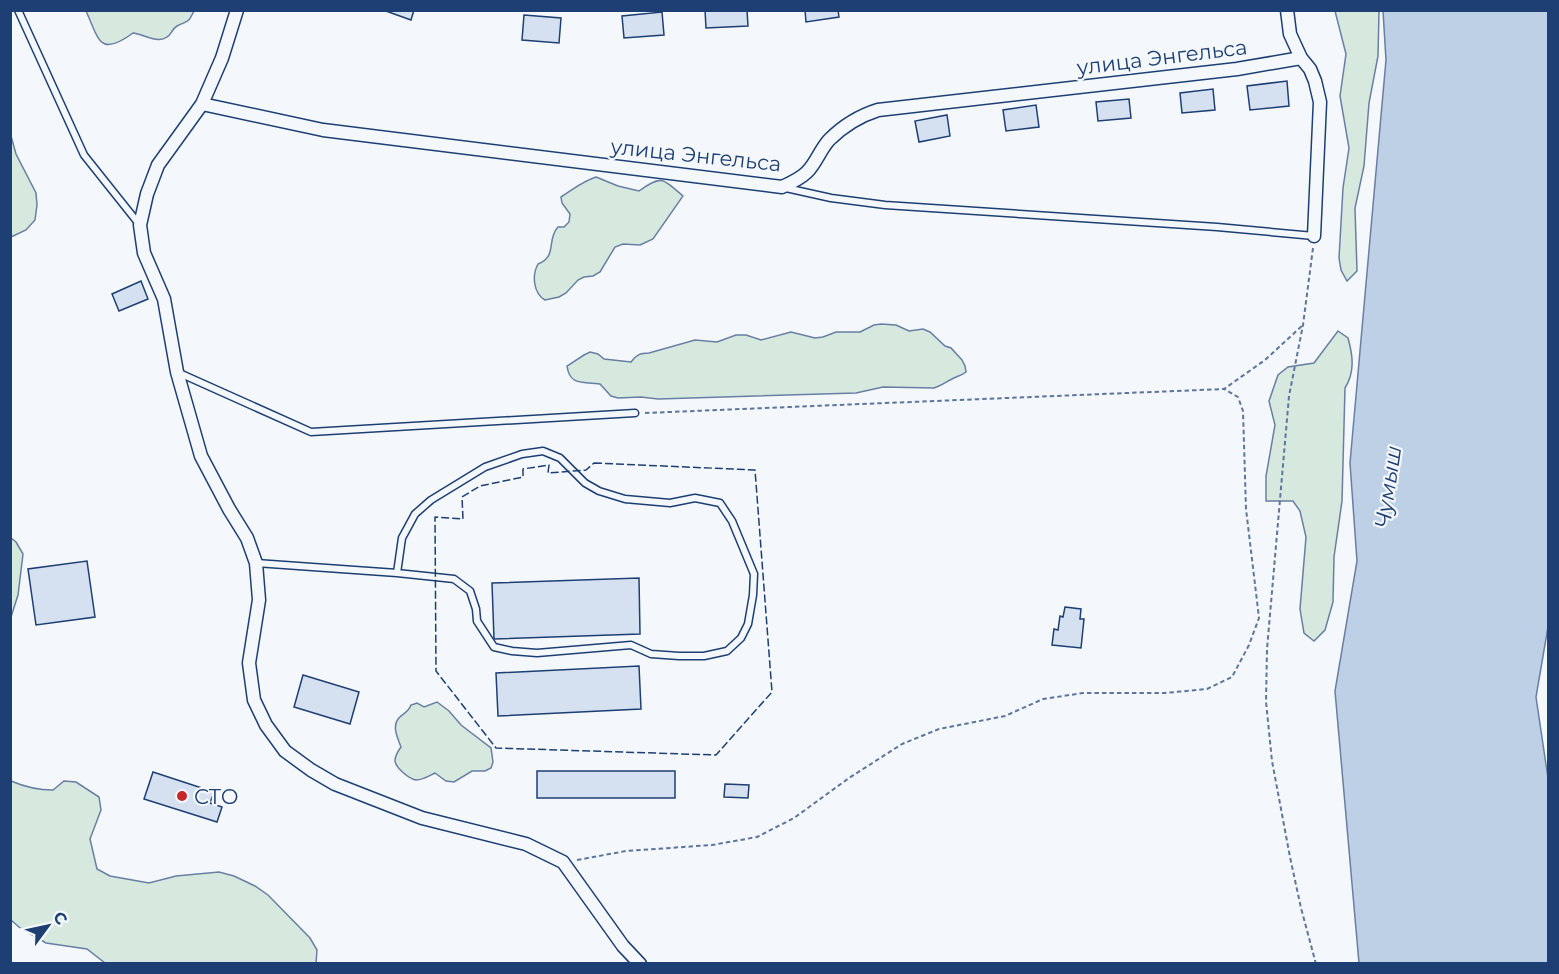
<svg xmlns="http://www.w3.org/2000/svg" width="1559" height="974" viewBox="0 0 1559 974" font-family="Montserrat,sans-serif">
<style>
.green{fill:#d7e8df;stroke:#687fa3;stroke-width:1.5}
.water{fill:#bed0e5;stroke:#687fa3;stroke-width:1.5}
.building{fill:#d5e0f0;stroke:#1d3f73;stroke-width:1.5}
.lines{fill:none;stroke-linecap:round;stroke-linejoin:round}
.lane-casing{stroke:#1d3f73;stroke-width:9}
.street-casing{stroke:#1d3f73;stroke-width:15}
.path{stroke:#5e769c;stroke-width:2;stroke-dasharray:4.5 3;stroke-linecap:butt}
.lane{stroke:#f4f7fb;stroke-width:6}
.street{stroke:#f4f7fb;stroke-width:12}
.fence{stroke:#1d3f73;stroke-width:1.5;stroke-dasharray:8 3;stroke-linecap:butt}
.poi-dot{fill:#c62828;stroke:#f4f7fb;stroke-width:2}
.labels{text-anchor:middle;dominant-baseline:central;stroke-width:4.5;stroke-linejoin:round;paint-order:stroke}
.street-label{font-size:21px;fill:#1d3f73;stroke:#f4f7fb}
.poi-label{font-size:21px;fill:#1d3f73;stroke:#f4f7fb;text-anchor:start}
.water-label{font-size:22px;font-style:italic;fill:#1d3f73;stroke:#f4f7fb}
</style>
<rect width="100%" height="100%" fill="#f4f7fb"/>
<path class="green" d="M86 11H194C187 25 188 20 177 26 172 29 171 35 167 37 158 44 143 34 133 33 99 58 99 39 86 11Z
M1335 11H1379L1378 56 1369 103 1364 166 1355 208 1357 271 1347 281 1341 270 1339 258 1343 188 1349 148 1340 96 1346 54Z
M11 136 16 154 36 193 37 205 35 220 26 230 11 237Z
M596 177 618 186 639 191C662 175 662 178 683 196L653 239 640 245 623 244 615 247 600 272 593 276 584 277 578 280 566 293 559 297 545 300C533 293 532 275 538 264 558 256 546 240 558 227H564L569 222 570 214 562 203 561 197C574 189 581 182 596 177Z
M881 324 896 325 909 331 923 329 930 332 945 346 951 348 962 360 965 366 966 372C961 376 957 376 952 379 946 382 941 386 934 388L883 387 856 393 658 399 641 397 618 398 611 396 600 384C584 381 570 387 567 366L584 355 590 352 598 354 604 359 631 362C636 355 640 353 649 353L695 340 717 342 736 335H746L761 340 791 332 815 338 823 337 836 332H860L874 325Z
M1338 331 1348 338C1353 356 1355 372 1345 388L1342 501 1334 557 1333 602 1325 630 1314 641 1304 633 1300 609 1306 537 1300 511 1293 501H1266V476L1275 425 1269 401 1278 375 1288 367 1314 363Z
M11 538 16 542 23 554 18 595 11 617Z
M437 702 449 711 461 725 491 748 493 762 491 768 485 771H472L454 782 446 781 435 773C429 776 423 780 416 780 409 779 396 768 395 761 395 756 398 751 401 747 398 739 392 727 398 719 403 713 408 713 411 705L417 703 424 707Z
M11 781C25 787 37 790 53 790L64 781 76 782 99 797 101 810 90 839 97 869 110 876 149 883 176 876 219 872 234 876 255 886 268 895 310 938 317 950 316 963H105L87 949 46 943 20 928 11 920Z"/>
<path class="water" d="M1383 11H1548V627L1536 697 1548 778V963H1359L1335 691 1357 561 1350 463 1386 60Z"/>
<path class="building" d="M383 10H414L411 20Z
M705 10H747L748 26 706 28Z
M805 10H838L839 17 806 22Z
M662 12 664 35 624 38 622 16Z
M524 15 561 18 559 43 522 40Z
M1287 81 1289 106 1250 110 1247 86Z
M1213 89 1215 110 1182 113 1180 93Z
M1129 99 1131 118 1098 121 1096 102Z
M1036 105 1039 127 1006 131 1003 110Z
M947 115 950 136 919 142 915 121Z
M141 281 148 299 119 311 112 294Z
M87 561 95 617 36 625 28 569Z
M639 578 640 634 494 639 492 583Z
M1065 607 1081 609 1080 619H1084L1081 648 1052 645 1054 629 1058 630 1060 616 1063 617Z
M639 666 641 709 498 716 496 673Z
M303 675 359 692 350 724 294 707Z
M537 771H675V798H537Z
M153 772 214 792 210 803 222 807 217 822 144 799Z
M725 784 749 785 748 798 724 797Z"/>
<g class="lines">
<defs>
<path id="lane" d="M18 10 84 155 139 224
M786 188 831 198 885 205 1217 227 1314 236
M177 372 311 432 635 413
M256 563 397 573 454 579 470 591 476 609 477 621 494 647 512 651 537 653 631 645 651 654 679 656H704L727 651 741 638 748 624 753 595 754 574 732 521 720 503 695 498 670 503 625 499 599 491 585 483 560 458 543 451 522 454 485 467 431 500 415 514 402 538 397 573"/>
<path id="street" d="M237 10 222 58 202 104 158 165 147 194 140 225 144 253 164 299 177 372 201 456 229 509 247 538 256 563 259 600 249 663 254 700 266 725 285 751 311 770 335 784 422 818 526 844 563 862 623 946 640 964
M1287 10 1290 34 1301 58 1310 69 1315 81 1320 102 1314 236
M202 104 323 130 782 187C791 183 800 179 807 172 816 163 820 150 829 140 843 126 859 116 878 110L1237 69 1301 58"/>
</defs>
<use href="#lane" class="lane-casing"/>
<use href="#street" class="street-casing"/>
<path class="path" d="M1313 248 1303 325 1289 396 1267 649 1266 702 1272 761 1290 857 1301 908 1316 964
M645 413 1224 389 1265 360 1303 325
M577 860 626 851 712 845 757 837 794 818 849 778 902 744 939 729 1005 716 1043 699 1083 693H1165L1207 689 1232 677 1249 645 1259 618 1246 509 1243 411 1238 397 1224 389"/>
<use href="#lane" class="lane"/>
<use href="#street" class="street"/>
<path class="fence" d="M594 463 755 470 772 692 716 755 496 748 436 671 435 517 463 519 462 497 480 486 523 477V469L549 465 548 473 586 470Z"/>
</g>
<circle class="poi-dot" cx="182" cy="796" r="6"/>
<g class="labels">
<g class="street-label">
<text transform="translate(1162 57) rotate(-7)">улица Энгельса</text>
<text transform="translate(696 155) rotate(6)">улица Энгельса</text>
</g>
<g class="poi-label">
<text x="194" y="796">СТО</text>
</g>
<g class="water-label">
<text transform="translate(1388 487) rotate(-82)">Чумыш</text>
</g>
</g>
<rect width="1559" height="974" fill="none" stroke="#1d3f73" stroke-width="24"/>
<g transform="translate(48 926) rotate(57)" stroke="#f4f7fb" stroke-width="4.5" paint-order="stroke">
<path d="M0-4.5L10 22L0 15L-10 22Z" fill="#1d3f73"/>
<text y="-9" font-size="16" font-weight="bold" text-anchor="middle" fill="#1d3f73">С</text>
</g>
</svg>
